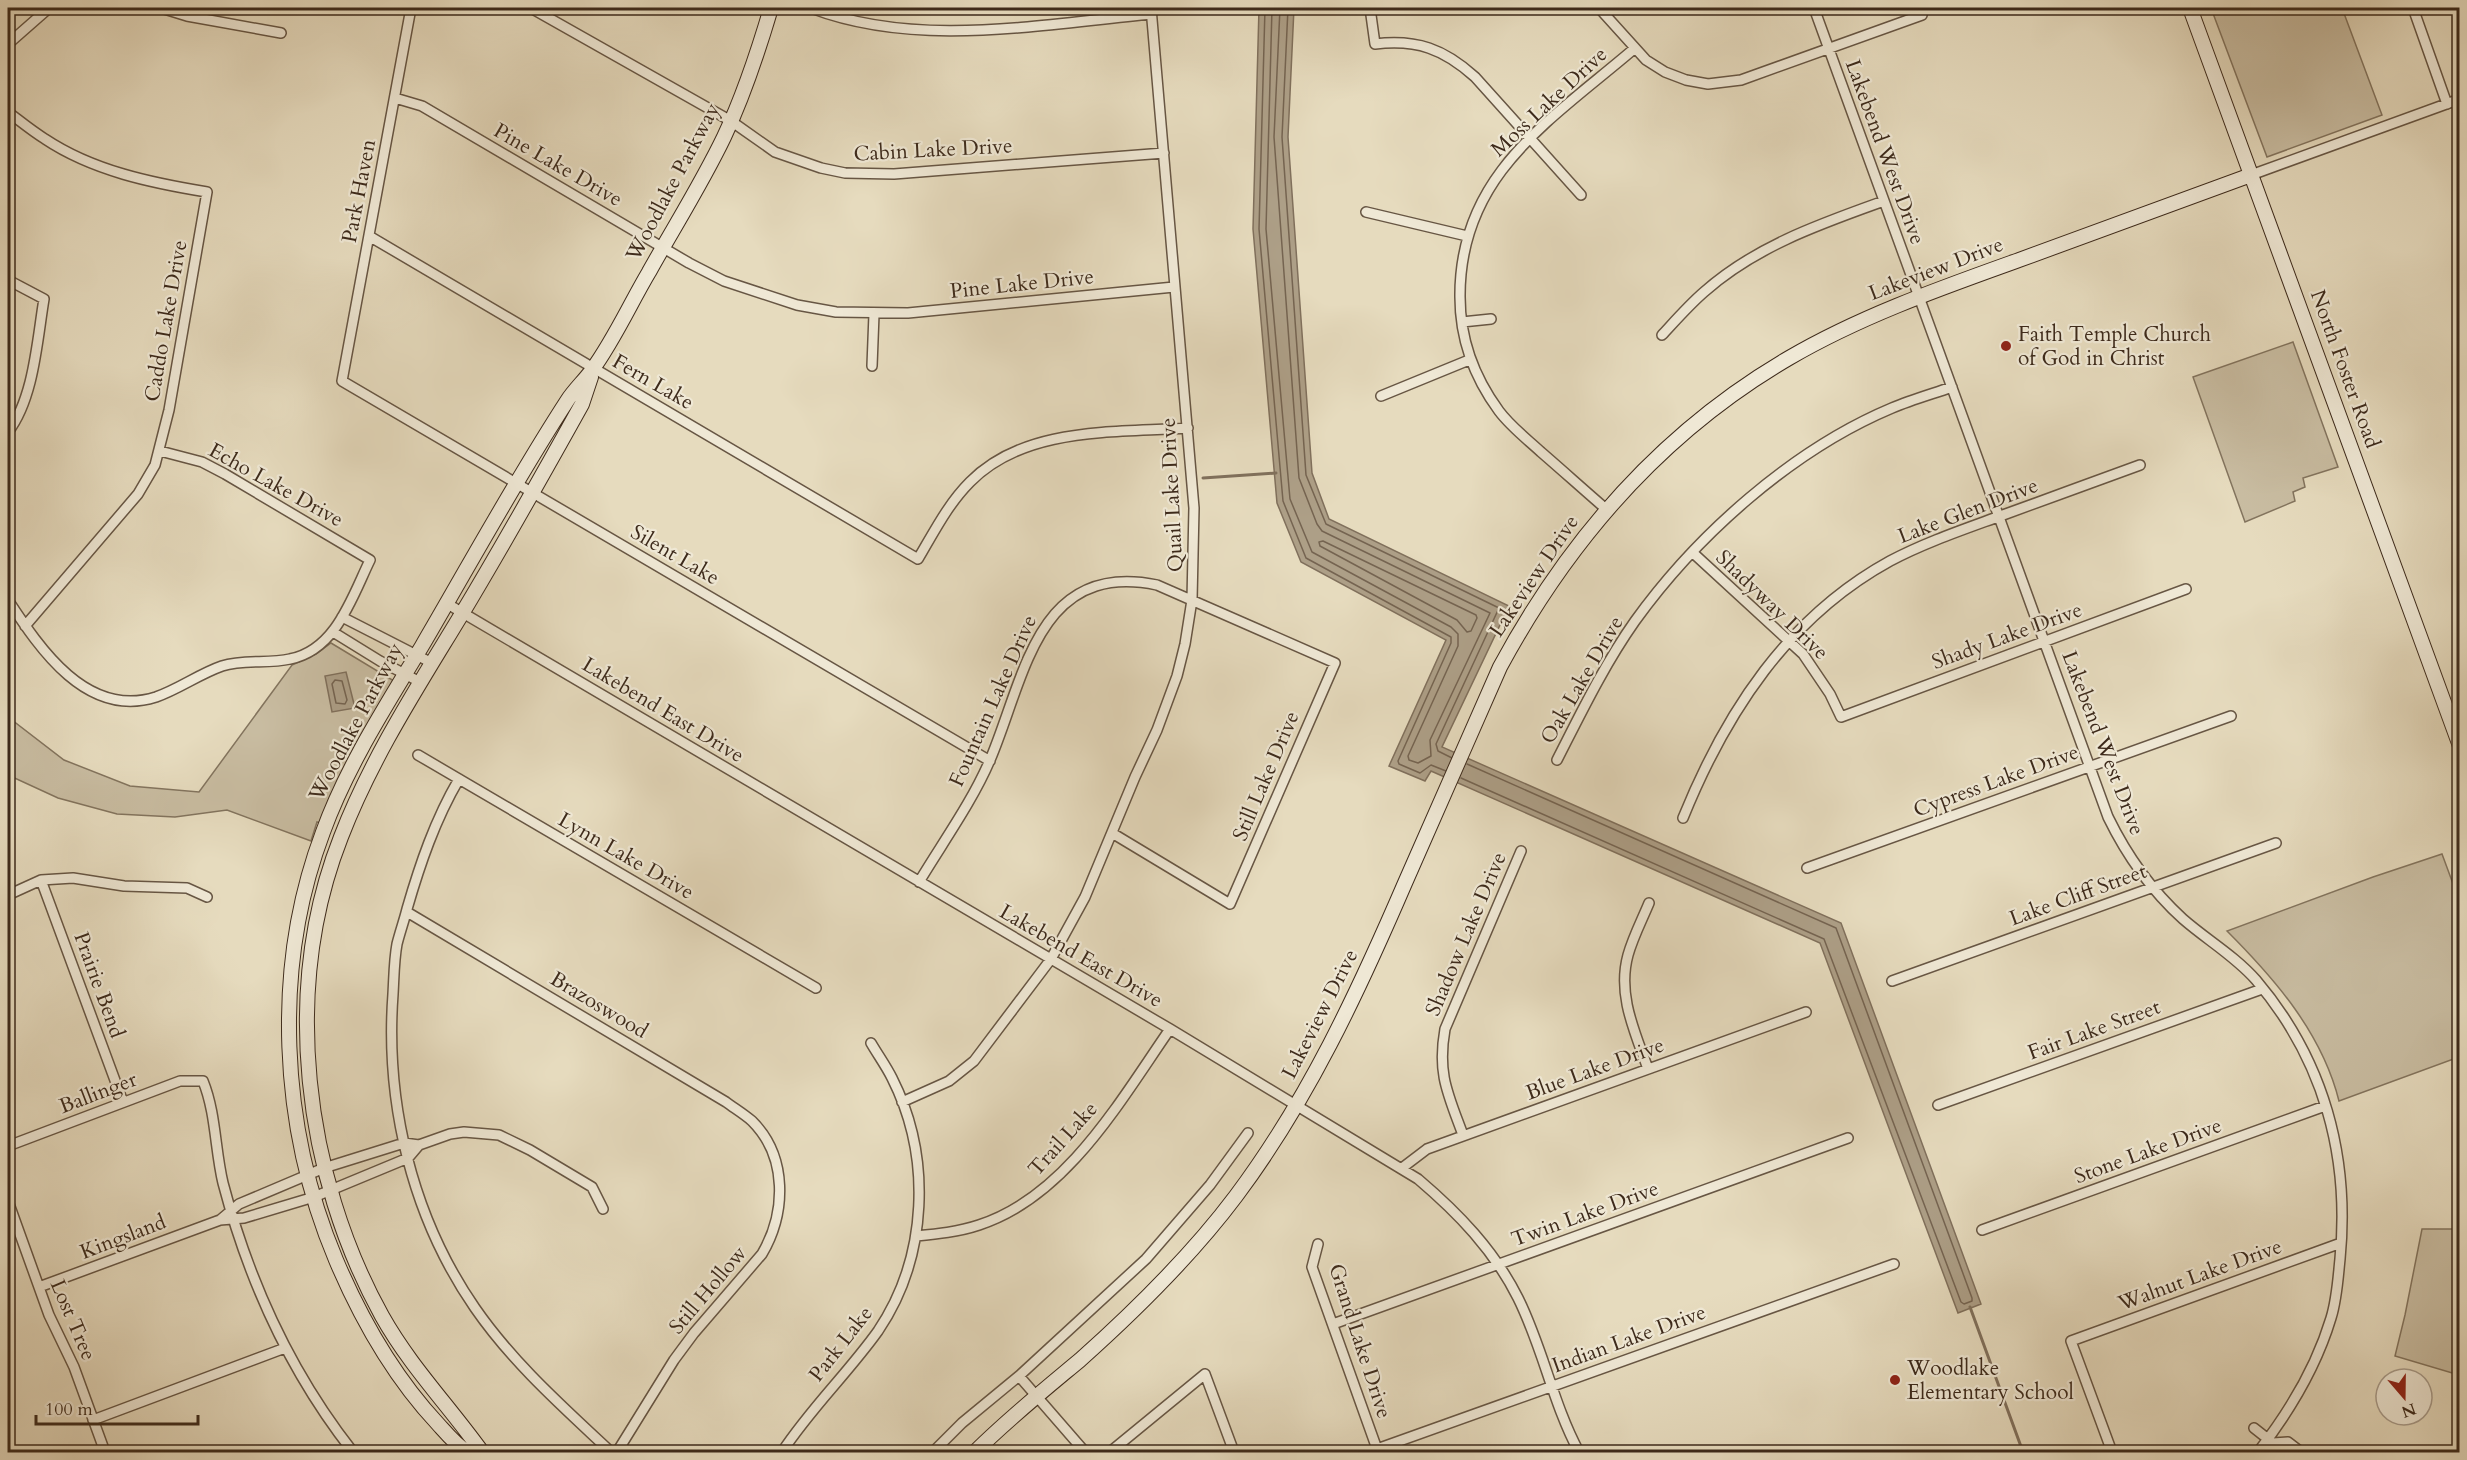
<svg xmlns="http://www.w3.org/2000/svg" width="2467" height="1460" viewBox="0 0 2467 1460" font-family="Cardo,serif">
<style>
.green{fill:#c9bda2;stroke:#83745e;stroke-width:1.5}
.water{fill:#ad9f87;stroke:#80705c;stroke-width:1.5}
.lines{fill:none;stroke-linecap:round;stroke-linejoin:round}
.shore{stroke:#756451;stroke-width:1.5}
.stream{stroke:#80705c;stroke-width:3}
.street-casing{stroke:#675644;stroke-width:12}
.secondary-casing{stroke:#3d2a1b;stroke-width:16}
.street{stroke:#efe8d5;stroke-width:9}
.secondary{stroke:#efe8d5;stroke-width:14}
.poi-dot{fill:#8f2418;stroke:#efe8d5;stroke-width:2}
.labels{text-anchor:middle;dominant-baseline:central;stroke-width:4.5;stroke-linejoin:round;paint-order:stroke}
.street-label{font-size:21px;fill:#3d2a1b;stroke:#efe8d5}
.poi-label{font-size:21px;fill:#3d2a1b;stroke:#efe8d5;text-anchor:start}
</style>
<rect width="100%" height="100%" fill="#e6dbbe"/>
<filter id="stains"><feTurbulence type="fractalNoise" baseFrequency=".00333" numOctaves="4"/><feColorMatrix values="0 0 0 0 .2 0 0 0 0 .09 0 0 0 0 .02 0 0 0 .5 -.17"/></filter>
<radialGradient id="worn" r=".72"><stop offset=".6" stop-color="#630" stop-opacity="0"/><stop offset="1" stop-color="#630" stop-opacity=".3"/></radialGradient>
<path class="green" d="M2211 8H2342L2382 115 2267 157Z
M2293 342 2338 467 2303 478 2305 487 2293 492 2295 501 2245 522 2193 377Z
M331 643 394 681 342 771 321 823 317 822 311 841 227 810 175 817 117 814 58 798 8 775V717L64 760 130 786 199 792 292 665 316 654Z
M2442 854 2459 900V1057L2339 1101C2322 1033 2275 979 2227 931L2373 877Z
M2422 1229H2459V1375L2395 1356 2405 1315Z"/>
<path class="water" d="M1259 8H1294L1288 137 1312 473 1329 519 1509 606 1442 747 1841 923 1981 1304 1958 1313 1820 943 1431 771 1425 781 1389 766 1446 640 1301 562 1277 503 1253 229Z
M346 672 355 708 332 712 325 676Z"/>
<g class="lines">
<path class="shore" d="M1265 8 1259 229 1283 501 1306 558 1451 637V643L1398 761 1399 764 1420 773 1431 765 1446 771
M1272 8 1266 229 1290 499 1312 552 1451 627 1458 634V646L1408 756 1409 760 1418 763 1431 756 1430 740 1490 613 1322 531 1317 524 1299 478 1274 137 1280 8
M1288 8 1282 137 1306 475 1326 524 1499 608 1436 744 1438 751 1452 758
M1323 541 1476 615 1477 618 1471 631 1467 632 1457 620 1320 546 1319 542Z
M335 680 342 681 347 700 345 704 336 703 332 684Z
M1461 778 1824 939 1961 1302 1964 1304 1972 1301V1298L1836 928 1467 764"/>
<path class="stream" d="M1203 478 1276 473
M1970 1307 2023 1452"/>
<defs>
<path id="street" d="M161 8 187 16 281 33
M411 8 342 381 990 761
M531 8 731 121 775 152 821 168 845 173 894 174 1164 153
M811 8C918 49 1041 24 1152 14
M1370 8 1375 44C1417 39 1444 49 1475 77L1581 195
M1599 8 1646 60 1665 72 1686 80 1708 84 1741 80 1922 15
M1814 8 2108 817C2127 856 2151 890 2183 919 2207 940 2235 956 2256 980 2324 1060 2350 1156 2340 1259 2338 1278 2337 1299 2331 1318 2316 1368 2290 1411 2258 1452
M2413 8 2447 104
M8 44 49 8
M395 98 422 106 689 263 724 281 797 305 836 312 908 313 1174 287
M8 112C20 121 32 131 45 139 93 171 152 183 207 192L169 410 155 465 138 494 25 626
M2251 175 2460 99
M1366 212 1467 236
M369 236 918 559C934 532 948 504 970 482 1025 426 1115 433 1188 428
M8 280 44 299C37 341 34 398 8 432
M1462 322 1491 319
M1662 335C1675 321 1689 305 1704 292 1756 246 1820 224 1884 201
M872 366 874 314
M1381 396 1469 360
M1606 509C1584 490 1563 471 1541 452 1527 439 1511 427 1499 411 1474 377 1460 340 1460 297 1459 174 1551 120 1635 48
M1692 552 1803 654 1830 694 1841 717 2186 589
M8 600C40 649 87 719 156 697 179 689 199 674 222 666 244 659 268 664 290 659 336 650 352 597 370 560L225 474 202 462 160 451
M446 603 1170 1029 1418 1179C1458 1213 1494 1250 1518 1298 1543 1348 1553 1404 1579 1452
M342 617 432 663
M333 632 380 661 420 682
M418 755 816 988
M1557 760C1581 713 1604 665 1635 621 1697 535 1792 450 1892 408 1911 400 1932 394 1952 387
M459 779C435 820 420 864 407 909 404 921 400 932 397 944 394 960 394 977 393 994 385 1103 412 1217 475 1308 513 1363 563 1407 611 1452
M1683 818C1726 712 1788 617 1890 561 1926 542 1965 529 2003 515 2049 498 2094 482 2140 465
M1807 868 2231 716
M41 880 123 1102
M919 882C943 842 972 802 990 760 1025 678 1037 560 1157 585L1335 663 1230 904 1112 833
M8 895 41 880 73 878 124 886 187 888 207 897
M407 912 726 1102C734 1108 744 1114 752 1121 788 1157 786 1213 762 1254L694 1333 674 1360 617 1452
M1892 981 2276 843
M1648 1069C1635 1032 1617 995 1628 955 1633 937 1642 920 1649 903
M902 1102 949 1081 974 1061 1051 959 1085 897 1135 777 1157 730 1177 676 1185 644 1192 600 1194 508 1151 8
M1938 1105 2262 989
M1463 1135C1448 1094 1437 1074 1445 1029L1521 851
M8 1146 180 1081H203C216 1113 215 1150 223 1183 249 1282 290 1372 353 1452
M1402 1168 1427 1149 1806 1012
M8 1201 49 1315 74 1367 105 1452
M220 1220 239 1204 324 1168 404 1143 419 1145 450 1134 464 1132 499 1135 530 1150 592 1187 603 1209
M1982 1230 2325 1106
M916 1236C937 1234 958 1232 979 1225 1066 1197 1120 1101 1170 1029
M1318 1244 1312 1267 1377 1449 1894 1264
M39 1287 220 1220 244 1218 314 1197 408 1158 419 1145
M1333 1324 1848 1138
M1019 1376 1146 1259 1210 1185 1248 1133
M93 1420 285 1348
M2254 1428 2273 1443
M2273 1443 2288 1442 2301 1452
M782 1452C810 1409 848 1373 878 1331 928 1257 932 1157 892 1078 886 1066 878 1055 871 1043
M933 1452 962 1423 1019 1376 1085 1452
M1110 1452 1205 1374 1234 1452
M2112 1452 2071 1341 2341 1243
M2455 1452 2460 1445"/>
<path id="secondary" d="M2190 8 2460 746
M467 1452C456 1445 447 1434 438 1424 394 1377 361 1319 336 1260 280 1127 272 967 323 832 347 766 386 706 422 646 470 564 515 481 567 401 574 390 584 381 592 370 614 340 630 304 649 272 674 227 702 183 724 137 744 95 758 52 771 8
M482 1452C449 1406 410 1366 382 1316 304 1175 281 989 341 837 371 759 417 688 460 617 502 547 542 476 582 404L591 377
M975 1452C1008 1419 1044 1390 1080 1360 1136 1310 1191 1256 1236 1196 1308 1100 1358 992 1405 883 1437 811 1469 739 1500 667 1569 539 1662 432 1789 358 1861 316 1941 288 2019 260 2096 232 2173 203 2251 175"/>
</defs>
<use href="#street" class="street-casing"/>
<use href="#secondary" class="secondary-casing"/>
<use href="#street" class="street"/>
<use href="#secondary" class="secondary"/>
</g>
<g class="poi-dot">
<circle cx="2006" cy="346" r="6"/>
<circle cx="1895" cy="1380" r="6"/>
</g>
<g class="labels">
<g class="street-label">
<text transform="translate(1549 102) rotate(-43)">Moss Lake Drive</text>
<text transform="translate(933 150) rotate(-3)">Cabin Lake Drive</text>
<text transform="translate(1885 152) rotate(70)">Lakebend West Drive</text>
<text transform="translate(558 165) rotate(30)">Pine Lake Drive</text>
<text transform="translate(673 182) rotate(-62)">Woodlake Parkway</text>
<text transform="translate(359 191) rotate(-79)">Park Haven</text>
<text transform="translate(1936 269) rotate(-21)">Lakeview Drive</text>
<text transform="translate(1022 284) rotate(-6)">Pine Lake Drive</text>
<text transform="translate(166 321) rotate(-80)">Caddo Lake Drive</text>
<text transform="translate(2345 369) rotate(70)">North Foster Road</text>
<text transform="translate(653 382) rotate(30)">Fern Lake</text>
<text transform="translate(276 485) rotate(29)">Echo Lake Drive</text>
<text transform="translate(1172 495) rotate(-93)">Quail Lake Drive</text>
<text transform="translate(1968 511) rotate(-21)">Lake Glen Drive</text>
<text transform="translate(675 555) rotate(30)">Silent Lake</text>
<text transform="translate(1534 576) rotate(-56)">Lakeview Drive</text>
<text transform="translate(1772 605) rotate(44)">Shadyway Drive</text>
<text transform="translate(2007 636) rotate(-20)">Shady Lake Drive</text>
<text transform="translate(1582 680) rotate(-60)">Oak Lake Drive</text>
<text transform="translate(993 701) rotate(-66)">Fountain Lake Drive</text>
<text transform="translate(663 710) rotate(31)">Lakebend East Drive</text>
<text transform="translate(356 722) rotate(-62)">Woodlake Parkway</text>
<text transform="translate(2103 743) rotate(69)">Lakebend West Drive</text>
<text transform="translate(1266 776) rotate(-67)">Still Lake Drive</text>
<text transform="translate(1996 781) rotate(-20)">Cypress Lake Drive</text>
<text transform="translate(626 856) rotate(30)">Lynn Lake Drive</text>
<text transform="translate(2078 895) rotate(-20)">Lake Cliff Street</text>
<text transform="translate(1466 934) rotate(-67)">Shadow Lake Drive</text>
<text transform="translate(1081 956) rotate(30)">Lakebend East Drive</text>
<text transform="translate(99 985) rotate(70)">Prairie Bend</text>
<text transform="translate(599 1005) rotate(31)">Brazoswood</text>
<text transform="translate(1320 1014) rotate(-63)">Lakeview Drive</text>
<text transform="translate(2094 1030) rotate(-20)">Fair Lake Street</text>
<text transform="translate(1595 1069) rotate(-20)">Blue Lake Drive</text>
<text transform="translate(98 1093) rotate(-21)">Ballinger</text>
<text transform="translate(1063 1139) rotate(-48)">Trail Lake</text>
<text transform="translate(2148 1151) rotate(-20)">Stone Lake Drive</text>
<text transform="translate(1585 1214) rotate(-20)">Twin Lake Drive</text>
<text transform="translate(123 1237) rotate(-21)">Kingsland</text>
<text transform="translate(2200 1275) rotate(-20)">Walnut Lake Drive</text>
<text transform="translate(708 1290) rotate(-50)">Still Hollow</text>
<text transform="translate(73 1320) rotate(67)">Lost Tree</text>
<text transform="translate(1629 1339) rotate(-20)">Indian Lake Drive</text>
<text transform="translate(1360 1341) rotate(72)">Grand Lake Drive</text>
<text transform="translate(841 1344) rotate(-52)">Park Lake</text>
</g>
<g class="poi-label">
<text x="2018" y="334">Faith Temple Church<tspan x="2018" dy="24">of God in Christ</tspan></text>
<text x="1907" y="1368">Woodlake<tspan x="1907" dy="24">Elementary School</tspan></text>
</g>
</g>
<rect width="2467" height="1460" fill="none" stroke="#e6dbbe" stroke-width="30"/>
<rect x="9" y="9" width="2449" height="1442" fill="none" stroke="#3d2a1b" stroke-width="3"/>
<rect x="15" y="15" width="2437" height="1430" fill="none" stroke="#3d2a1b" stroke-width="1.5"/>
<g transform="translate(2404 1397) rotate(160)"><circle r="28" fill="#efe8d5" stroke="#a89c8b" stroke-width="1.5"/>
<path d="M0-4.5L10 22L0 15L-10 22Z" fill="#8f2418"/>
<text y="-9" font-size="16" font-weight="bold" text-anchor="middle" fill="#3d2a1b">N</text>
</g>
<path d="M36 1415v9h162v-9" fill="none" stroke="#3d2a1b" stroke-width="3"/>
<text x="45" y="1415" font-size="18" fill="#3d2a1b" stroke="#efe8d5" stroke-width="4.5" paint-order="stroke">100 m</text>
<rect width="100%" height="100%" filter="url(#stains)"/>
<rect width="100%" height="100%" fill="url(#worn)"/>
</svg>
